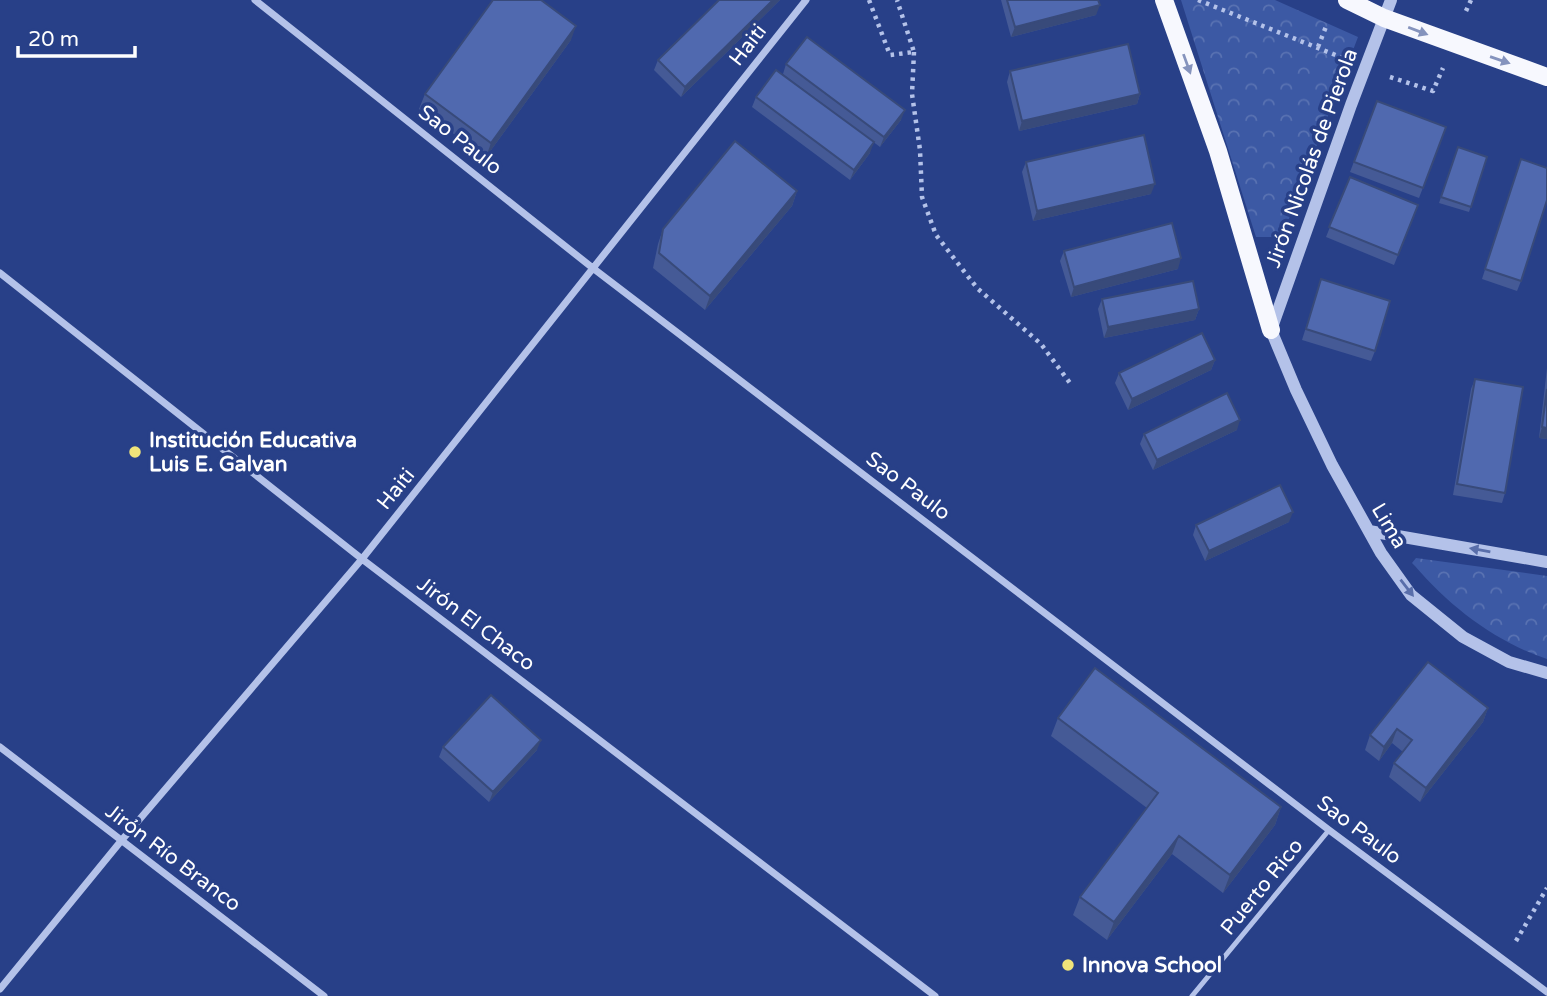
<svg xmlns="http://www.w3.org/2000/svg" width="1547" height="996" viewBox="0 0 1547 996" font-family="'Varela Round',sans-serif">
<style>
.park{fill:url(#park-crowns)}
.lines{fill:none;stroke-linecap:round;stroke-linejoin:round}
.path{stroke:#b4c2e9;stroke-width:4.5;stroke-dasharray:3.5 5;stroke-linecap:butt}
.service{stroke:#b4c2e9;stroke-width:5}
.minor{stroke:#b4c2e9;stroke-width:7}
.tertiary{stroke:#b4c2e9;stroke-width:12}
.primary{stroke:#f7f8fe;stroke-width:18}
.wall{fill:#455a96}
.shaded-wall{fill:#384a7a}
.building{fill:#5069af;stroke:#384a7a;stroke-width:2}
.oneway{fill:#8593bd}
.oneway2{fill:#596eaa}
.poi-dot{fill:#f0e47a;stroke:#284088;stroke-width:2.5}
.labels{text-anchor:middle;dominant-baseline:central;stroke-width:7;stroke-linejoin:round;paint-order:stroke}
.street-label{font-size:21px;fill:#fff;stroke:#284088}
.poi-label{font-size:21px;font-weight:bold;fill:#fff;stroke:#284088;text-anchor:start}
</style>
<defs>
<pattern id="park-crowns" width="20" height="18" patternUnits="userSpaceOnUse" patternTransform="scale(1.75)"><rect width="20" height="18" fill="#3c59a4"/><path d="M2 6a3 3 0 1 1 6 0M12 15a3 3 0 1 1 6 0" fill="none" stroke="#5972b2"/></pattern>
</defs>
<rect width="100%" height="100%" fill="#284088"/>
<path class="park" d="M1181 0H1275L1358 37 1282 237H1256Z
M1416 558 1547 576V659C1496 642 1450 607 1415 566L1412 563Z"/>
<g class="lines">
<path class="path" d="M869 0 890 55 914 52 897 0
M1198 0 1343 58
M1466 11 1471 0
M1318 47 1327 24
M914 52 912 94 920 150 922 197 936 235 977 288 1041 344 1070 383
M1390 77 1433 91 1443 68
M1516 941 1547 888"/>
<path class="service" d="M1192 996 1329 830"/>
<path class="minor" d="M255 0 594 269 1329 830 1547 992
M0 273 362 559 935 996
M0 747 324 996
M0 989 121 841 362 559 806 0"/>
<path class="tertiary" d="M1391 0 1351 105 1271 330 1296 390 1332 465 1381 553 1411 595 1463 637 1509 662 1547 673
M1369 531 1547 562"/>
<path class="primary" d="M1164 0 1218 151 1271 330
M1347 0 1384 18 1547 77"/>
</g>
<path class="wall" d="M719 0H780L681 97 654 70 658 60Z
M1001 0H1098L1096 15 1011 37Z
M571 40 486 157 419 109 425 94Z
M786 64 901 120 880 147 783 74Z
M1010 71 1140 94 1137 104 1019 131 1007 82Z
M756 97 870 153 850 180 752 107Z
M1377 101 1446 127 1419 198 1350 172Z
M1458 147 1487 157 1469 212 1439 203Z
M1026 162 1151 194 1033 221 1022 172Z
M1517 170 1521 281 1517 291 1482 279Z
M1350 177 1418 205 1394 265 1326 237Z
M797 191 792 206 705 310 653 268 658 244 663 229Z
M1064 251 1178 269 1071 297 1060 261Z
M1321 279 1375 351 1371 361 1302 340Z
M1102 299 1199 309 1195 320 1104 338 1098 309Z
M1215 360 1211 370 1128 410 1115 383 1119 373Z
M1547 368V439L1539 438Z
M1475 379 1505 493 1502 503 1453 495 1471 389Z
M1237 430 1153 470 1140 444 1144 434Z
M1289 522 1205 561 1193 535 1196 525Z
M1488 708 1483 722 1420 802 1389 777 1394 763 1403 752 1392 743 1379 761 1365 750 1370 735Z
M1058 718 1281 807 1275 825 1223 893 1172 854 1107 940 1073 915 1080 897 1147 808 1051 736Z
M443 747 537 750 489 802 439 757Z"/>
<path class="shaded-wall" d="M773 0H780L681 97 685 87Z
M1100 5 1096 15 1011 37 1015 27Z
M576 26 571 40 486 157 491 143Z
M1140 94 1137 104 1019 131 1022 121Z
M905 110 901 120 880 147 884 137Z
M874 142 870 153 850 180 854 170Z
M1155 184 1151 194 1033 221 1037 211Z
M797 191 792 206 705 310 710 296Z
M1181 258 1178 269 1071 297 1074 287Z
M1199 309 1195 320 1104 338 1108 327Z
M1215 360 1211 370 1128 410 1132 399Z
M1240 420 1237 430 1153 470 1157 460Z
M1542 427 1547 428V439L1539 438Z
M1293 512 1289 522 1205 561 1209 551Z
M1488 708 1483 722 1420 802 1426 788Z
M1397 729 1392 743 1379 761 1384 747Z
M541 740 537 750 489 802 493 792Z
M1281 807 1275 825 1223 893 1230 875Z
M1179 836 1172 854 1107 940 1114 922Z"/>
<path class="building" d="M493 0H541L576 26 491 143 425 94Z
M719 0H773L685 87 658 60Z
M1007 0H1098L1100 5 1015 27Z
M807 37 905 110 884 137 786 64Z
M1128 44 1140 94 1022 121 1010 71Z
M776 70 874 142 854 170 756 97Z
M1377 101 1446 127 1423 188 1354 162Z
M1144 135 1155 184 1037 211 1026 162Z
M735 141 797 191 710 296 659 253 663 229Z
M1458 147 1487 157 1471 207 1441 197Z
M1521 159 1547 168V200L1521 281 1485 269Z
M1350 177 1418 205 1398 255 1329 227Z
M1172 223 1181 258 1074 287 1064 251Z
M1321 279 1390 301 1375 351 1306 329Z
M1193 281 1199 309 1108 327 1102 299Z
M1202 333 1215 360 1132 399 1119 373Z
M1475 379 1523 387 1505 493 1457 484Z
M1547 389V428L1542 427Z
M1227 393 1240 420 1157 460 1144 434Z
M1280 485 1293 512 1209 551 1196 525Z
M1428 662 1488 708 1426 788 1394 763 1412 740 1397 729 1384 747 1370 735Z
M1095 668 1281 807 1230 875 1179 836 1114 922 1080 897 1158 793 1058 718Z
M491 695 541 740 493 792 443 747Z"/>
<defs><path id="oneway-solid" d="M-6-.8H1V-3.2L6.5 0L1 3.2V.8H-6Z" transform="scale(1.75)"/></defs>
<g class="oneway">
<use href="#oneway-solid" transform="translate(1418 31) rotate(21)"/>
<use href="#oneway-solid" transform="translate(1500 60) rotate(19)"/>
<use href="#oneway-solid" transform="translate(1187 64) rotate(70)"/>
</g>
<g class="oneway2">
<use href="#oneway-solid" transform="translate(1480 550) rotate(-170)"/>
<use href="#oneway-solid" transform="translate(1407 588) rotate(52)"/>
</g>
<g class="poi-dot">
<circle cx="135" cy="452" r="7"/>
<circle cx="1068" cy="965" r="7"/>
</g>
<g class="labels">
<g class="street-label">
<text transform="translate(748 45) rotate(-52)">Haiti</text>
<text transform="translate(460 140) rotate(38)">Sao Paulo</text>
<text transform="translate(1312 158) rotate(-70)">Jirón Nicolás de Pierola</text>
<text transform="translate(908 486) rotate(37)">Sao Paulo</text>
<text transform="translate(396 489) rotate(-51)">Haiti</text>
<text transform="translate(1389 526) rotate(59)">Lima</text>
<text transform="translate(476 624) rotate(37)">Jirón El Chaco</text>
<text transform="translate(1359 830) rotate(37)">Sao Paulo</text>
<text transform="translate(173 858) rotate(37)">Jirón Río Branco</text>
<text transform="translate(1262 887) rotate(-51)">Puerto Rico</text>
</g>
<g class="poi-label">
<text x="149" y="440">Institución Educativa<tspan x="149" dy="24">Luis E. Galvan</tspan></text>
<text x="1082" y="965">Innova School</text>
</g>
</g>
<path d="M18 46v10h117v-10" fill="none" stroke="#ffffff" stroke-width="3.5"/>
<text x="28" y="46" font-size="21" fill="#ffffff" stroke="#284088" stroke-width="5" paint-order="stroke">20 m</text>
</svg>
